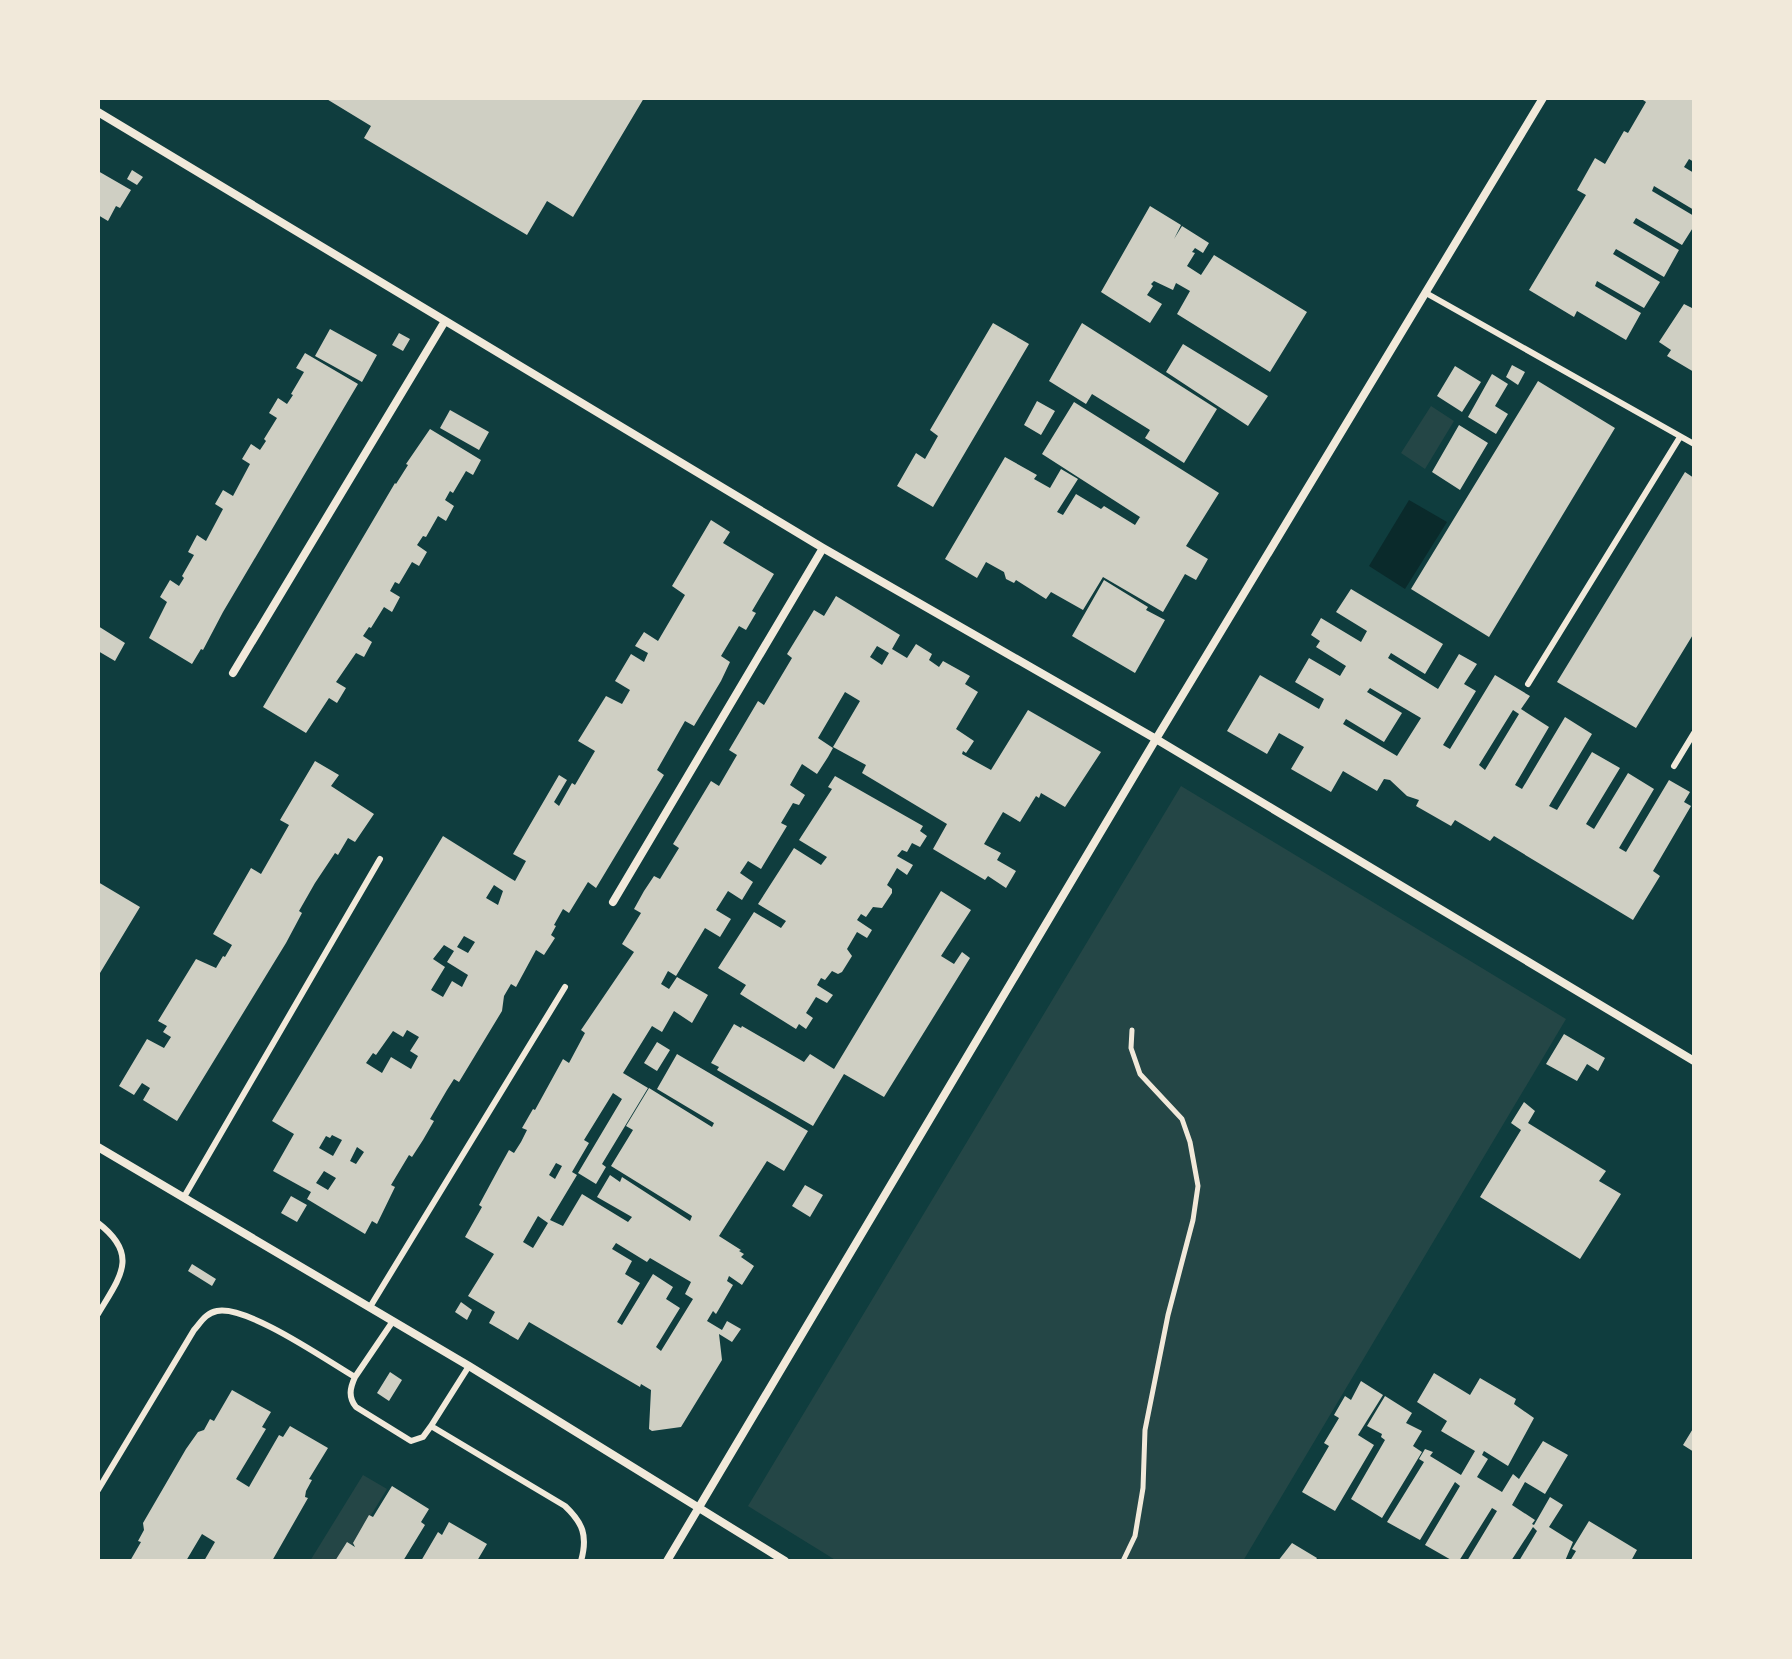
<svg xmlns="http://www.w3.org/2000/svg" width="1792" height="1659" viewBox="0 0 1792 1659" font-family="Rubik,sans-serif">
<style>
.green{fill:#244646}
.water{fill:#0a2a2b}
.building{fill:#cfcfc3;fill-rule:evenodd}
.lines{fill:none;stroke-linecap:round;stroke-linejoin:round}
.path{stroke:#f1e9da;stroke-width:5}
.service{stroke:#f1e9da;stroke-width:6}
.minor{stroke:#f1e9da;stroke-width:8}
</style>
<rect width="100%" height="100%" fill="#0f3d3e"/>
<path class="green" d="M1431 406 1454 421 1425 469 1401 453Z
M1181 786 1566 1019 1243 1561H837L748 1506Z
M363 1475 387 1489 343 1561H310Z"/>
<path class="water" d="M1409 500 1447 522 1405 589 1369 566Z"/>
<path class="building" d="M325 98H644L573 217 547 201 527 235 364 138 371 126Z
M1644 98H1694V162L1689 159 1684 167 1694 173V210L1654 186 1652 191 1694 216V226L1682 245 1636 218 1633 223 1679 250 1664 277 1616 249 1613 254 1660 282 1644 308 1597 281 1595 286 1641 313 1626 340 1577 311 1574 317 1529 290 1586 195 1577 190 1595 158 1605 164 1624 131 1628 133 1646 102 1643 100Z
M132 170 143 177 137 185 127 179Z
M98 171 131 190 120 208 116 206 108 221 98 215Z
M1150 206 1181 225 1174 239 1182 226 1209 243 1203 253 1195 248 1192 252 1195 253 1187 266 1201 275 1214 255 1307 312 1270 372 1177 314 1190 291 1176 283 1173 290 1154 281 1151 284 1153 286 1147 295 1162 304 1150 323 1101 292Z
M1684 304 1694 309V372L1667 356 1671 350 1659 342Z
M993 323 1029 344 933 507 897 486 916 453 925 459 938 436 930 430Z
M1082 323 1217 409 1184 463 1145 438 1150 430 1092 394 1086 404 1049 381Z
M330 329 377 355 362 382 315 356Z
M399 333 410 339 403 351 392 345Z
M1183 344 1268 396 1248 426 1166 372Z
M305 353 358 384 223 612 203 650 201 649 192 664 149 638 167 602 160 597 170 580 179 586 184 578 182 576 194 555 188 552 197 535 206 541 223 509 215 504 223 490 233 496 250 464 242 459 251 444 260 450 266 441 264 439 277 418 269 413 278 398 287 404 293 395 291 394 304 372 296 368Z
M1512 365 1525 372 1518 385 1506 377Z
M1455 366 1481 382 1462 412 1437 396Z
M1492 374 1508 384 1495 406 1508 414 1496 434 1468 417Z
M1538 381 1615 428 1489 637 1411 589Z
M1037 401 1055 411 1041 435 1024 425Z
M1074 402 1219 493 1186 546 1208 559 1196 580 1185 574 1163 612 1103 577 1083 610 1051 592 1046 599 1016 580 1014 583 1006 579 1004 572 986 562 977 578 945 559 1005 457 1037 475 1034 479 1050 488 1061 469 1078 479 1057 512 1063 515 1076 494 1101 509 1104 506 1135 525 1140 517 1154 526 1042 454Z
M450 410 489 432 479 450 440 428Z
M1459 425 1488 443 1460 490 1432 472Z
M430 429 481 460 473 475 466 471 453 493 450 491 445 500 454 506 446 521 438 516 426 537 423 536 417 545 427 552 419 566 412 562 399 584 395 582 390 591 400 597 392 612 384 607 371 628 369 627 363 636 372 642 364 657 356 653 336 682 346 688 337 703 329 698 306 733 263 707 395 483 396 484 408 465 406 464Z
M1685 472 1694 478V633L1636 728 1557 682Z
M711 520 730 532 723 543 774 574 752 611 756 613 746 630 739 626 721 656 730 662 721 681 694 726 685 721 657 770 664 775 596 888 588 882 569 913 563 909 554 925 556 926 551 935 555 938 544 955 536 950 516 987 511 984 504 996 502 1011 459 1082 454 1079 447 1090 430 1119 434 1121 423 1140 412 1157 409 1155 391 1185 395 1187 377 1224 372 1221 365 1234 307 1199 311 1192 273 1171 294 1134 272 1121 443 836 515 881 526 861 513 854 559 775 567 780 554 802 559 806 572 783 575 785 595 751 578 741 606 696 622 704 630 690 615 681 631 654 644 662 648 653 635 646 644 632 658 641 685 595 672 586ZM494 885 503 891 498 905 486 898ZM464 936 475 942 468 953 457 947ZM444 945 454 951 447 962 468 975 462 987 452 981 443 997 431 990 445 967 433 959ZM407 1030 419 1037 410 1051 418 1056 411 1069 391 1057 382 1073 366 1063 373 1053 376 1055 393 1031 403 1037ZM332 1135 342 1140 333 1156 319 1148 326 1136 330 1138ZM357 1147 364 1152 356 1164 350 1161ZM324 1171 336 1178 328 1190 316 1183Z
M1104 580 1148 607 1146 610 1165 620 1135 673 1072 636Z
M1351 589 1443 644 1425 674 1391 653 1388 658 1438 689 1459 654 1477 664 1464 684 1476 691 1443 745 1450 749 1495 675 1530 696 1521 709 1549 727 1515 785 1522 789 1565 717 1592 734 1549 806 1557 810 1592 752 1620 768 1586 824 1594 829 1628 773 1654 789 1619 848 1626 852 1669 780 1690 792 1684 802 1691 806 1653 871 1660 876 1633 920 1494 836 1490 841 1455 820 1451 826 1416 806 1419 800 1407 796 1390 780 1384 779 1377 791 1343 771 1331 792 1291 769 1304 747 1279 733 1267 754 1227 731 1260 675 1319 709 1324 699 1295 682 1309 658 1340 676 1346 666 1316 647 1320 641 1311 635 1321 618 1361 642 1367 631 1336 612ZM1370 688 1421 718 1397 756 1343 724 1346 719 1384 742 1402 713 1367 692ZM1513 710 1519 714 1485 770 1479 765Z
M836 596 900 635 892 649 907 658 916 644 932 654 929 660 939 667 943 661 970 676 965 684 978 692 956 729 974 741 966 753 963 751 962 754 991 770 1028 710 1101 752 1065 807 1041 793 1039 798 1036 796 1020 822 1003 812 984 844 1001 853 997 860 1016 871 1006 888 988 876 985 880 933 849 947 824 862 773 866 765 833 747 860 701 845 692 818 738 833 748 828 757 817 774 802 764 790 785 805 795 799 805 793 803 781 823 787 826 761 869 748 861 740 873 753 882 742 900 728 891 716 910 731 919 720 937 705 928 676 976 668 971 661 984 669 989 677 977 708 995 692 1023 674 1011 662 1032 652 1026 623 1073 648 1088 602 1164 606 1167 596 1184 578 1173 622 1099 613 1093 584 1140 589 1143 572 1172 577 1175 550 1220 563 1226 582 1194 628 1222 632 1217 597 1197 610 1175 620 1182 622 1177 690 1221 692 1216 611 1166 633 1130 626 1126 649 1088 712 1127 714 1123 657 1089 677 1054 808 1131 784 1171 767 1161 719 1236 741 1250 739 1251 744 1254 741 1257 754 1266 742 1285 729 1276 727 1281 733 1285 716 1314 713 1311 707 1321 722 1330 727 1321 741 1329 732 1342 719 1334 722 1360 681 1427 652 1431 649 1429 651 1390 641 1384 640 1387 529 1322 518 1340 489 1323 495 1312 468 1296 494 1254 465 1237 482 1207 479 1205 499 1168 509 1150 514 1153 521 1142 527 1130 522 1128 533 1109 535 1110 563 1059 569 1063 585 1033 581 1030 634 952 622 944 641 913 634 909 644 891 654 876 660 879 679 848 673 844 711 781 719 786 737 755 729 750 758 701 764 705 792 658 787 654 814 610 824 616ZM877 646 889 653 882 665 870 657ZM556 1163 562 1166 555 1179 549 1175ZM538 1216 548 1223 533 1248 523 1242ZM616 1243 647 1262 650 1258 691 1282 685 1294 693 1299 661 1351 656 1347 680 1308 666 1299 673 1287 653 1274 622 1325 617 1322 640 1283 625 1274 632 1261 612 1249Z
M98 626 125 643 115 661 98 651Z
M315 761 339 775 331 786 374 814 355 842 348 838 338 855 335 853 315 883 299 911 302 913 286 943 177 1121 143 1100 150 1088 142 1083 134 1095 119 1086 147 1039 164 1048 171 1037 163 1032 167 1026 158 1021 196 959 216 968 223 956 225 957 232 945 213 934 251 868 261 874 289 825 280 820Z
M835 776 923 826 920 831 927 836 920 847 912 843 907 852 902 850 897 856 913 865 907 875 897 868 887 885 892 889V893L882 908 873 907 866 917 861 914 857 920 872 930 867 938 857 932 847 949 852 956 842 972 838 974 832 971 825 980 821 978 817 985 833 995 827 1003 816 997 806 1013 813 1018 806 1029 799 1024 796 1029 740 994 746 985 718 968 754 912 781 928 786 921 758 904 794 848 821 865 827 857 799 840 832 789 828 787Z
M98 882 140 907 100 973 98 972Z
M941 891 971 910 941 956 954 964 962 952 970 958 884 1097 844 1074 813 1126 717 1070 719 1067 711 1063 734 1024 741 1028 742 1026 804 1062 810 1054 834 1069Z
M1564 1034 1605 1058 1598 1071 1587 1064 1577 1081 1546 1064Z
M657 1042 670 1050 657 1071 644 1063Z
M1524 1102 1535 1111 1528 1123 1606 1171 1599 1181 1621 1194 1580 1259 1480 1197 1521 1130 1511 1123Z
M805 1185 823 1195 810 1217 792 1206Z
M291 1196 307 1205 297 1222 281 1213Z
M192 1264 216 1279 212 1286 188 1271Z
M461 1302 472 1310 467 1320 455 1312Z
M390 1372 402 1380 389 1401 377 1393Z
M1434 1373 1470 1395 1480 1378 1516 1399 1514 1404 1534 1418 1508 1466 1484 1451 1482 1455 1488 1459 1477 1477 1502 1492 1513 1474 1519 1479 1543 1441 1568 1455 1545 1494 1525 1482 1512 1505 1535 1520 1532 1524 1534 1525 1550 1497 1563 1505 1549 1527 1573 1542 1565 1561H1519L1537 1531 1533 1527 1511 1561H1467L1497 1511 1492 1508 1459 1561H1453L1425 1545 1460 1486 1455 1482 1420 1540 1387 1522 1424 1462 1419 1459 1425 1449 1433 1452 1430 1456 1461 1475 1475 1451 1441 1431 1447 1421 1417 1402Z
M1361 1381 1383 1395 1358 1435 1374 1445 1335 1511 1302 1492 1329 1446 1324 1443 1339 1418 1334 1415 1345 1396 1351 1400Z
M232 1390 271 1412 262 1427 266 1429 236 1479 249 1487 279 1435 283 1437 290 1426 328 1448 309 1479 312 1480 306 1491 305 1497 308 1498 272 1561H204L215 1542 202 1534 186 1561H130L141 1542 138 1541 144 1530 143 1523 186 1449 198 1432 204 1430 210 1419 214 1421Z
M1385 1396 1412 1413 1406 1423 1422 1431 1413 1446 1422 1452 1382 1518 1351 1499 1385 1440 1381 1437 1382 1434 1367 1426Z
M1694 1427V1452L1683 1445Z
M392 1486 429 1509 421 1522 425 1525 403 1561H335L347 1542 355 1547 353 1543 369 1515 373 1517Z
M1589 1521 1637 1550 1631 1561H1570L1576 1551 1572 1549Z
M449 1522 487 1544 477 1561H421L438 1532 442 1535Z
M1292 1543 1317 1558 1315 1561H1278Z"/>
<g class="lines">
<path class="path" d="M1123 1561 1135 1536 1143 1488 1145 1430 1168 1315 1193 1220 1198 1186 1190 1142 1182 1119 1140 1074 1131 1048 1132 1030"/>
<path class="service" d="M1426 293 1694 444
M1528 684 1680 437
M1674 766 1694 733
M184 1197 380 859
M98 1223C140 1255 120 1277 98 1314
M370 1307 565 987
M355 1377 393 1321
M431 1426 469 1366
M98 1490 194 1330C201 1322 206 1313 217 1311 247 1305 326 1360 355 1377 350 1388 348 1397 356 1407L411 1441 423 1437 431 1426 565 1506C583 1523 588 1536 581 1561"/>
<path class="minor" d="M98 112 823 548 1156 739 1694 1061
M233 673 445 321
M613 902 823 548
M98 1147 469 1366 785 1561
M667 1561 1156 739 1543 98"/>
</g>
<rect width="1792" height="1659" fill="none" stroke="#f1e9da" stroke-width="200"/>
</svg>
